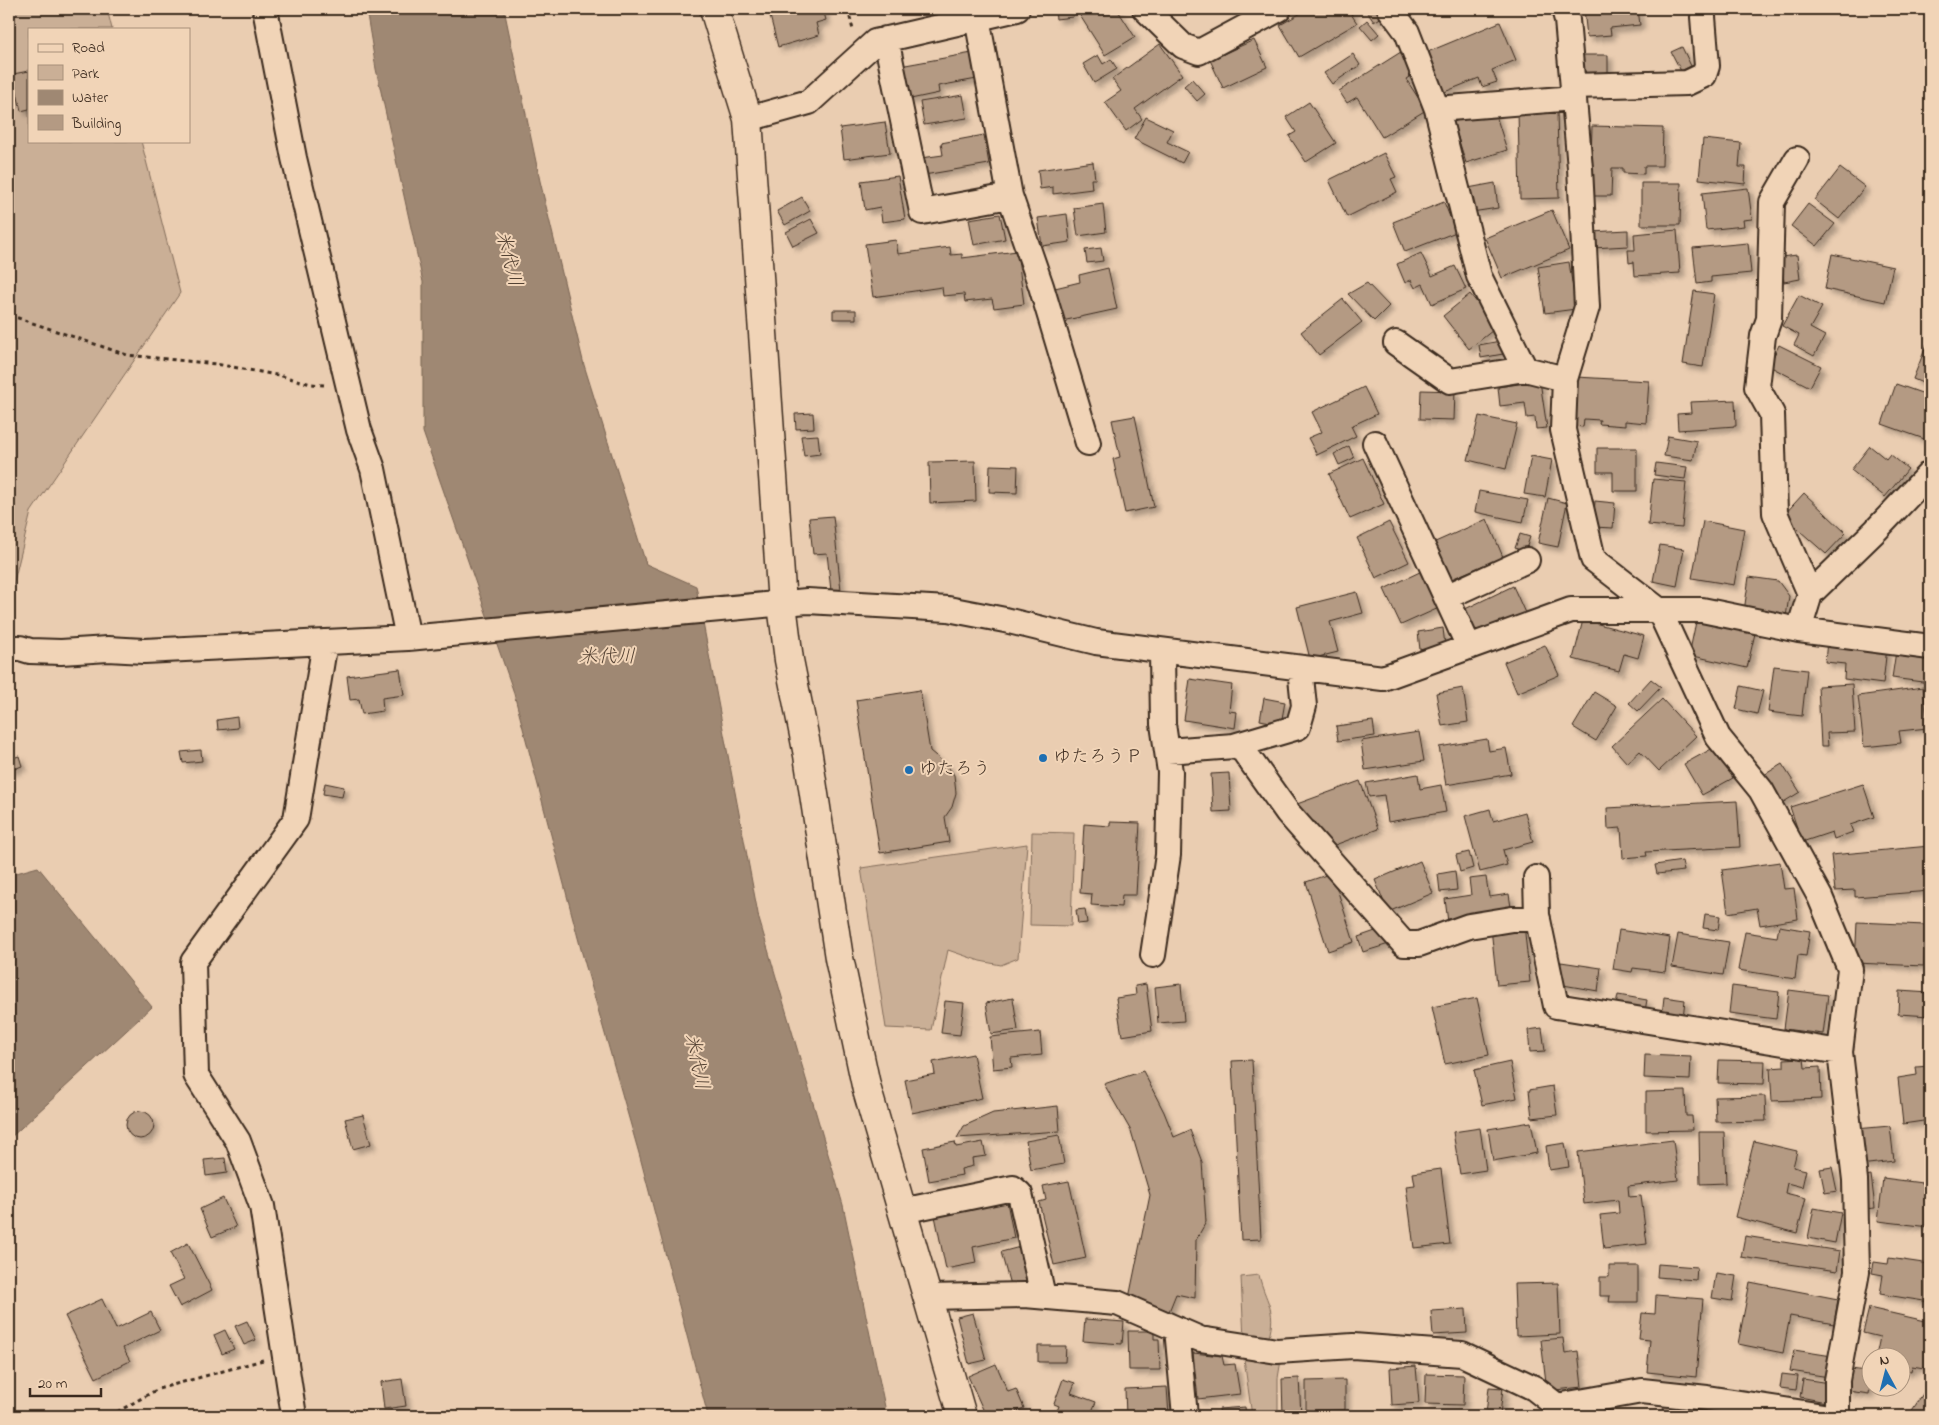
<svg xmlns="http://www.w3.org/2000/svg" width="1939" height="1425" viewBox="0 0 1939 1425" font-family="'Indie Flower','Klee One',sans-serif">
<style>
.green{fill:#caaf96;stroke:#826c5a}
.water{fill:#9f8873;stroke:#776251}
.building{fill:#b49a83;stroke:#3b2a1e;filter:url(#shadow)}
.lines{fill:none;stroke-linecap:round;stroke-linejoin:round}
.street-casing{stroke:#3b2a1e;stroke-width:28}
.secondary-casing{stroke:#3b2a1e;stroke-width:31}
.path{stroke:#3b2a1e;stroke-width:3;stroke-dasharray:4 4;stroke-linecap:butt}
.street{stroke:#f1d4b7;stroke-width:24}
.secondary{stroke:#f1d4b7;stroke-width:28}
.poi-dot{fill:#1f6fb2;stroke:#f1d4b7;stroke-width:2}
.labels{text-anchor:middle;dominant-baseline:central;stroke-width:4;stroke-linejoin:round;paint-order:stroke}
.poi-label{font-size:18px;fill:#3b2a1e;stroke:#f1d4b7;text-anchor:start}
.water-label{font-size:19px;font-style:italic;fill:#544233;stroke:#f1d4b7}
</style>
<defs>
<filter id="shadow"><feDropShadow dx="4.5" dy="4.5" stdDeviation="2.5" flood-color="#0004"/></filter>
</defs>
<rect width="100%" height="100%" fill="#eacdb1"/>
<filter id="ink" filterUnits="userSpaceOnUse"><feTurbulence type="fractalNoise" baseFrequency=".02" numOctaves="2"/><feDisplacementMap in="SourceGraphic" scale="10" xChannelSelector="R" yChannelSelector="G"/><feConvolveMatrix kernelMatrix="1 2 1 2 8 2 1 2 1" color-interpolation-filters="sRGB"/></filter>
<g filter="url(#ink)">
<path class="green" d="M9 9H107L112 29H29V141H141L180 293 31 512 9 602Z
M1032 832 1074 833 1071 926 1030 925Z
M1027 844 1018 958 1001 965 980 961 948 950 931 1030 886 1028 861 868Z
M1259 1275C1265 1301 1277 1309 1269 1337L1244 1339 1241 1277Z
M1244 1359 1281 1360 1278 1378V1416H1252Z"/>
<path class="water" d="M366 9H504L540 181 584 365 646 564 696 586 759 919 843 1205 885 1407V1416H709L707 1412 640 1157 582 953 513 690 423 432V282L376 69Z
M38 867 152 1007 9 1139V875Z"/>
<path class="building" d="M796 9H823L826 20 816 23 819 35 778 47 770 16Z
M1072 9 1073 17 1056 19 1055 12Z
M1087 9H1117L1135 37 1105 55 1079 14Z
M1308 9H1359L1351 14 1357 23 1299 57 1280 25Z
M1365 9H1381L1385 15 1374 22Z
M1584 9H1638L1640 25 1610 28 1611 35 1587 37Z
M1367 20 1379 34 1372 40 1360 26Z
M1500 22 1516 60 1492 70 1497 82 1482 87 1479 78 1442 93 1425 53Z
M1254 40 1267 67 1223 88 1210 60Z
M1160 44 1182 75 1135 109 1142 119 1126 131 1105 102 1121 91 1112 79Z
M1682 47 1691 66 1681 71 1671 52Z
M1404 50 1417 72 1406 79 1426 110 1382 137 1357 97 1347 103 1339 91Z
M972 53 977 79 938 86 939 93 906 100 900 66Z
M1353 54 1360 65 1332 84 1324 73Z
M1098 55 1103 64 1111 59 1117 69 1094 83 1083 64Z
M1580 55H1608V75H1580Z
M29 71V109L21 111 13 74Z
M1192 79 1205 94 1197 101 1184 86Z
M963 95 967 118 924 125 920 102Z
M1309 102 1336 143 1306 162 1289 136 1296 132 1286 117Z
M1494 109 1507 150 1466 163 1453 122Z
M1557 110 1559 198 1520 199 1518 111Z
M1146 117 1173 130 1167 142 1188 152 1182 163 1134 139Z
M885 122 890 153 844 159 840 128Z
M1592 126 1663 128 1662 166H1644V174L1623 173V168H1612L1611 196H1590Z
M984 135 989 164 924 175 921 158 943 155 941 143Z
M1703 139 1741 143 1739 167H1746L1745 184 1699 179Z
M1384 153 1396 177 1391 179 1397 192 1347 217 1329 180Z
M1093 162 1095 179H1091L1092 189 1053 194V187L1040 189 1038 170Z
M1840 168 1865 187 1839 219 1815 200Z
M898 176 905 219 882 222 880 207 865 210 861 181Z
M1495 183 1498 208 1472 212 1468 188Z
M1641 183H1681L1680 225H1641Z
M1748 188 1752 219 1743 220 1744 226 1706 230 1702 193Z
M802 197 810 211 785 225 777 211Z
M1444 202 1456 232 1405 252 1393 222Z
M1103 204 1106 232 1078 236 1074 208Z
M1808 204 1835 224 1817 246 1791 226Z
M1552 210 1569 250 1502 278 1485 238Z
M1000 214 1005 239 974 245 969 219Z
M1067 214 1070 242 1042 246 1038 218Z
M811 219 819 233 793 246 786 232Z
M1628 230V246L1592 248 1591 232Z
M1677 230 1680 273 1635 276 1634 262 1629 263 1628 250H1635L1634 234Z
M896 240 898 254 950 247 951 255 962 254V258L1017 251 1024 304 994 308 992 299 965 302 964 294 943 296 942 287 873 297 865 244Z
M1748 243 1751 273 1711 277V282L1697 284 1693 248Z
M1101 248 1103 261 1087 263 1085 250Z
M1421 253 1432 276 1455 266 1466 289 1432 304 1423 284 1415 288 1411 280 1405 283 1397 264Z
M1832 254 1893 267 1885 302 1825 289Z
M1797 255 1800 279 1784 282 1781 257Z
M1569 262 1576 309 1545 313 1538 267Z
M1108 268 1117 309 1062 321 1055 288 1080 282 1079 275Z
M1367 283 1389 306 1374 321 1348 294Z
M1694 291 1714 294 1703 367 1683 364Z
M1470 294 1497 327 1469 349 1443 316Z
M1799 295 1822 307 1810 328 1825 336 1814 356 1794 345 1799 335 1782 326Z
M1343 299 1362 322 1319 355 1301 332Z
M833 310H856V319H833Z
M1500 341 1503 354 1481 358 1479 345Z
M1927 344 1930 345V386L1913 379Z
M1779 345 1821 366 1810 387 1769 366Z
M1576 377 1649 381 1646 423 1625 421V426L1599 424 1600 420 1584 419 1583 427 1573 426Z
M1540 381 1547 428 1536 429 1535 417 1527 418 1525 403 1500 406 1498 387Z
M1896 384 1930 396V441L1882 424Z
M1364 387 1377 414 1351 426 1356 436 1317 455 1308 438 1322 432 1312 412Z
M1421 390 1455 391 1454 420 1420 419Z
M1735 400 1736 426 1678 430 1677 414 1691 413 1690 402Z
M813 413 814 428 796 429 795 414Z
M1135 416 1154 507 1125 513 1113 459 1120 457 1112 420Z
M1479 416 1517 424 1506 469 1468 460Z
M818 435 820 454 804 456 801 436Z
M1668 436 1697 441 1693 460 1664 456Z
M1349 446 1354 458 1339 465 1334 454Z
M1870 446 1886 459 1890 454 1908 469 1885 497 1851 470Z
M1597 448H1637V491H1613V472H1597Z
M1531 456 1552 460 1545 497 1524 494Z
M1363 458 1384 504 1350 519 1329 474Z
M975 461 976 501 930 503 929 462Z
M1656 463 1687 467 1685 479 1654 475Z
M990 465 1018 466 1017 493 989 492Z
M1653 479 1686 482 1682 528 1648 525Z
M1479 491 1528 500 1523 522 1475 512Z
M1804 493 1846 533 1826 554 1783 516Z
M1548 498 1567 503 1558 547 1538 543Z
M1595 501 1615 503 1613 528 1593 527Z
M833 516 841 590 831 591 827 553 813 554 809 518Z
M1487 519 1503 557 1449 580 1433 543Z
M1703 521 1744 529 1734 585 1692 578Z
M1389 522 1409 562 1376 578 1357 538Z
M1520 534 1530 537 1525 552 1515 548Z
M1660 545 1684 549 1677 586 1653 581Z
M1424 570 1441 607 1401 625 1384 589Z
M1749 577 1778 581 1789 596 1786 617 1744 611Z
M1513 586 1525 613 1476 637 1463 610Z
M1357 592 1363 613 1330 622 1338 652 1310 659 1297 607Z
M1697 617 1756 629 1747 668 1689 655Z
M1583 620 1644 636 1638 658 1624 654 1619 671 1573 659Z
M1443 628 1445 646 1420 650 1418 632Z
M1827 641 1887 647 1883 684 1844 679 1845 664 1825 662Z
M1545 645 1559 675 1517 693 1504 662Z
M1896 651 1930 656V683L1892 678Z
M1774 666 1807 670 1802 716 1768 712Z
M400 669 404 695 382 698 383 711 362 714 359 699 350 700 347 676Z
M1190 679 1232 685 1229 711 1237 712 1235 728 1184 720Z
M1651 679 1661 687 1638 711 1629 703Z
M1852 684 1855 732 1827 733 1828 746H1821L1818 686Z
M1741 686 1763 691 1757 714 1736 709Z
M1923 687 1928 728 1899 731 1901 743 1864 747 1858 696Z
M1463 688 1468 722 1442 726 1436 693Z
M920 690 930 751 947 765 954 775 956 793 952 807 945 817 949 842 880 853 856 700Z
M1594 692 1617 706 1596 741 1573 727Z
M1264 698 1285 702 1281 724 1260 720Z
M1662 699 1696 736 1659 771 1640 751 1627 763 1612 746Z
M237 717 238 728 218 730 217 720Z
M1373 721 1375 736 1338 741 1336 726Z
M1419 732 1424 761 1365 770 1361 741Z
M1487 739 1489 751 1506 748 1511 774 1446 785 1439 747Z
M1715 747 1733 778 1702 795 1684 764Z
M201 750 202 761 183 763 181 752Z
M19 756 22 766 9 771V759Z
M1782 764 1800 792 1777 806 1759 778Z
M1229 773 1231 811 1213 812 1211 774Z
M1418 774 1420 789 1441 785 1446 812 1388 822 1384 795 1369 797 1366 783Z
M1360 781 1378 829 1324 849 1314 821 1305 825 1297 804Z
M325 783 344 787 342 797 323 794Z
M1863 784 1874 817 1850 825 1853 832 1834 839 1832 832 1802 842 1790 807Z
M1737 801 1740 847 1646 852 1647 856 1623 858 1621 828 1608 829 1607 808Z
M1490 809 1493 821 1525 812 1533 842 1503 850 1507 865 1480 872 1465 816Z
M1110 822 1140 823 1136 895H1122L1121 907 1091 905 1092 894 1080 893 1084 824 1110 826Z
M1930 846V891L1855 897V890L1835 891 1831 855Z
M1469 852 1473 868 1460 872 1456 855Z
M1420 861 1433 893 1388 912 1375 880Z
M1682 861 1684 871 1657 874 1655 865Z
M1780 862 1784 889 1794 888 1798 919 1760 925 1757 908 1728 913 1722 870Z
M1455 871 1457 890 1440 892 1438 874Z
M1332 873 1354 942 1328 951 1306 882Z
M1486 877 1489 897 1509 894 1512 914 1448 922 1445 899 1471 895 1469 879Z
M1085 909 1087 923 1078 924 1076 910Z
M1705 914 1720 916 1718 930 1703 928Z
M1857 922 1925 925 1924 966 1855 963Z
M1524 924 1530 982 1497 985 1491 928Z
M1779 926 1810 931 1806 956 1798 955 1795 979 1738 970 1745 932 1777 937Z
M1384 928 1389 944 1363 952 1358 937Z
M1619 930 1670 938 1665 972 1633 968 1632 972 1613 969Z
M1678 934 1729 942 1723 975 1672 967Z
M1561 962 1601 968 1598 991 1557 984Z
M1146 984 1152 1031 1122 1036 1116 998 1136 995 1135 986Z
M1181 984 1184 1021 1158 1023 1155 987Z
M1732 986 1779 992 1776 1019 1729 1013Z
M1789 990 1828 995 1823 1034 1784 1029Z
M1899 991 1930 993V1016L1898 1014Z
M1618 995 1647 1000 1644 1016 1615 1010Z
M1664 997 1685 1000 1683 1018 1662 1015Z
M1013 998 1018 1030 991 1034 986 1003Z
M1477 998 1489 1055 1445 1064 1432 1007Z
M945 1001 964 1003 960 1035 941 1033Z
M1542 1028 1545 1051 1530 1052 1528 1030Z
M1040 1032 1042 1055 1011 1058 1012 1067 993 1069 990 1037Z
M973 1054 982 1098 912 1113 905 1080 935 1074 933 1062Z
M1645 1055 1691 1057 1690 1080 1644 1078Z
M1804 1058 1805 1068 1820 1067 1821 1099 1772 1101 1770 1068 1784 1067V1059Z
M1252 1060 1261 1239 1241 1240 1232 1061Z
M1719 1060 1765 1061 1764 1084 1718 1083Z
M1510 1062 1517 1098 1482 1105 1474 1070Z
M1930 1066V1120L1903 1124 1898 1078 1917 1075 1916 1067Z
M1143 1071 1164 1112 1174 1137 1190 1130 1202 1162 1206 1222 1196 1240 1195 1298 1176 1294 1168 1314 1129 1298 1150 1195 1131 1131 1104 1084Z
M1553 1086 1557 1115 1532 1118 1529 1090Z
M1685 1091 1686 1116H1692L1693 1130 1646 1131V1092Z
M1765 1096 1766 1121 1716 1122 1715 1097Z
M1058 1106 1060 1131 957 1138 964 1126 993 1113Z
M126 1125a14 14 0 1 1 28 0a14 14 0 1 1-28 0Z
M363 1115 371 1144 353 1149 345 1119Z
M1531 1122 1537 1153 1493 1161 1488 1129Z
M1890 1126 1894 1161 1860 1165 1856 1129Z
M1480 1128 1486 1170 1460 1174 1453 1132Z
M1699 1132H1724L1726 1183 1700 1184Z
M1059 1135 1064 1164 1031 1170 1026 1141Z
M1673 1140 1678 1180 1628 1186 1629 1197 1641 1196 1647 1244 1604 1249 1600 1215 1619 1213 1618 1200 1584 1204 1578 1152Z
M1754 1141 1797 1151 1793 1167 1806 1170 1802 1187 1787 1183 1785 1193 1806 1198 1797 1233 1735 1217Z
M955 1142 956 1147 983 1142 986 1156 972 1158 973 1166 961 1169 962 1175 929 1181 923 1148Z
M1565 1143 1569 1167 1549 1170 1546 1146Z
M225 1158 227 1173 206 1176 204 1160Z
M1832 1167 1837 1191 1825 1193 1820 1169Z
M1441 1169 1450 1244 1414 1248 1406 1186 1415 1185 1413 1173Z
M1871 1175 1875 1208 1864 1209 1860 1177Z
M1883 1178 1930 1184V1227L1878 1221Z
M1069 1181 1086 1258 1054 1265 1039 1202 1046 1200 1043 1186Z
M223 1198 236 1227 212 1237 200 1209Z
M1007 1202 1014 1238 973 1247 976 1263 946 1269 935 1216Z
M1814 1208 1841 1213 1835 1243 1808 1238Z
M1745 1236 1840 1251 1837 1271 1741 1257Z
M188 1243 212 1290 180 1307 169 1286 184 1279 170 1253Z
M1020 1247 1028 1281 1010 1285 1001 1252Z
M1889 1258 1930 1264V1302L1880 1294 1883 1275 1872 1273 1874 1262 1888 1264Z
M1658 1264 1697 1267 1696 1280 1657 1277Z
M1609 1266H1638V1302H1609L1610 1296H1600V1277H1609Z
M1716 1273 1736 1276 1732 1301 1712 1298Z
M1750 1282 1838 1299 1834 1324 1790 1316 1783 1353 1738 1344Z
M1558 1283 1560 1334 1516 1336 1514 1284Z
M1656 1295 1703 1299 1696 1377 1647 1372 1650 1340 1639 1339 1642 1313 1655 1314Z
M102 1299 116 1329 151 1312 160 1330 123 1348 130 1361 96 1378 65 1316Z
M1869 1308 1930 1322V1369L1912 1366 1911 1371 1902 1369V1358L1876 1356 1880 1337 1863 1333Z
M1466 1309 1467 1333 1433 1335 1431 1311Z
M973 1313 986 1360 969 1364 957 1317Z
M1085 1319 1124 1322 1122 1344 1083 1341Z
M247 1321 256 1340 244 1345 235 1326Z
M225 1330 234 1349 222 1354 214 1335Z
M1128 1331H1154V1339H1159L1160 1370H1129Z
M1563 1338 1565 1353 1578 1351 1582 1387 1547 1391 1541 1340Z
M1038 1346H1066L1065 1362H1038Z
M1794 1350 1832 1356 1829 1377 1790 1371Z
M1193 1353 1222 1356 1224 1365 1235 1364 1240 1394 1198 1399Z
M996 1364 1008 1392 1016 1389 1024 1408 1016 1411 1018 1416H986L968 1376Z
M1416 1366 1419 1403 1392 1405 1390 1368Z
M1851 1369 1872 1372 1869 1394 1848 1391Z
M1426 1374 1464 1375 1463 1405 1425 1404Z
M1782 1374 1798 1376 1796 1390 1780 1388Z
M1299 1378 1301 1416H1283L1282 1379Z
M402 1379 406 1406 384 1409 381 1382Z
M1063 1379 1075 1383 1071 1393 1096 1402 1090 1416H1055L1059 1406 1054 1404Z
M1803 1379 1829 1383 1826 1402 1800 1397Z
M1345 1380V1410L1306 1411V1381Z
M1930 1383V1416H1911L1909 1415Z
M1167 1387 1169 1416H1126L1125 1389Z
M1489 1387 1503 1388 1500 1415 1486 1414Z
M1699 1403 1700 1416H1664L1663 1406Z
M1606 1406 1607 1416H1562Z
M1245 1407 1246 1416H1220L1219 1409Z"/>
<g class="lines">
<defs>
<path id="street" d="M265 9 294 158 359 430 373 469 408 638
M1145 9 1183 46 1199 52 1279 9
M1390 9 1407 32 1437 109 1479 276 1525 369
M1564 9 1567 20 1580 168 1587 307 1565 379
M977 18 1010 196 1041 286 1088 443
M886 39 922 212 1010 196
M1573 86 1687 83 1704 75 1707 66 1703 17
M1437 109 1574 98
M748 119 809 102 875 42 1017 9
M1797 159 1772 202 1769 319 1763 336 1757 387 1772 414 1775 513 1810 594
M1396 343 1450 381 1525 369 1565 379 1563 430 1593 559 1659 610 1718 737 1761 790 1820 897 1850 969 1840 1052 1855 1180 1857 1272 1837 1380V1416
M1375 443 1469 647
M1446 597 1527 560
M1799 630 1810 594 1876 530 1930 473
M9 648H20L30 651 61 652 108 649 144 651 408 638 807 601 948 609 1005 620 1096 642 1383 678 1571 610H1702L1799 630 1930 647
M1234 746 1298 727 1304 706 1300 668
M1167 751 1234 746 1243 750 1288 813 1404 944H1419L1469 926 1512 919H1538
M1536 878 1537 915 1556 1006 1840 1052
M1153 955 1168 855 1170 772 1163 724 1162 651
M902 1211 1013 1188 1020 1194 1043 1296
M928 1297 1025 1295 1117 1303 1200 1339 1277 1351 1353 1346 1462 1354 1534 1388 1557 1406 1642 1391 1707 1398 1823 1416
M1177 1329 1185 1416
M294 1416 262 1206 238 1141 196 1075 193 962 296 819 325 642"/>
<path id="secondary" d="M714 9 748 119 782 604 789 660 808 755 839 958 867 1090 962 1416"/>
</defs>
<use href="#street" class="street-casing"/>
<use href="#secondary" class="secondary-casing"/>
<path class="path" d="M848 9 853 30
M9 317 18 318 127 355 216 364 282 376 311 384 324 385
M110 1416 158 1389 263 1360"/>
<use href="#street" class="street"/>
<use href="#secondary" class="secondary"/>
</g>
</g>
<g class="poi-dot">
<circle cx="1043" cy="758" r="5"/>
<circle cx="909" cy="770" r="5"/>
</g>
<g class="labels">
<g class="poi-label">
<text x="1053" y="758">ゆたろうＰ</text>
<text x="919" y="770">ゆたろう</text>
</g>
<g class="water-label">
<text transform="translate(508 259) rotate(76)">米代川</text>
<text x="607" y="657">米代川</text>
<text transform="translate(696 1062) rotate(78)">米代川</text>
</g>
</g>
<rect width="1939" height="1425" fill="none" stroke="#f1d4b7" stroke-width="30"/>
<rect x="15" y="15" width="1909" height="1395" fill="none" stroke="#3b2a1e" stroke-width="2" filter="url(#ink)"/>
<rect x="28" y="28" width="162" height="115" fill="#f1d4b7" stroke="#a8907a"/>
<rect x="38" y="44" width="25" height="8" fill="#f1d4b7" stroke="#a8907a"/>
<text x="72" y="52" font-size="15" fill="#3b2a1e">Road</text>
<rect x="38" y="65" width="25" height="15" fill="#caaf96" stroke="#a8907a"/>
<text x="72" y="78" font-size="15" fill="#3b2a1e">Park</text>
<rect x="38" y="90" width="25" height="15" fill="#9f8873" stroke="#a8907a"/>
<text x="72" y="102" font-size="15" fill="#3b2a1e">Water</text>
<rect x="38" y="115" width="25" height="15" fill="#b49a83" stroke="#a8907a"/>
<text x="72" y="128" font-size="15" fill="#3b2a1e">Building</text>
<g transform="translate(1886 1372) rotate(353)"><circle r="24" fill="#f1d4b7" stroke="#a8907a"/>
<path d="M0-4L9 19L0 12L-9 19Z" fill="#1f6fb2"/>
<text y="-8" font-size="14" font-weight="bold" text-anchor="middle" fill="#3b2a1e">N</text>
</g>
<path d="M30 1388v8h71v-8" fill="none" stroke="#3b2a1e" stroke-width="2.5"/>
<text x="38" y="1388" font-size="15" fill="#3b2a1e" stroke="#f1d4b7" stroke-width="4" paint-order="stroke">20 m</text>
</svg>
